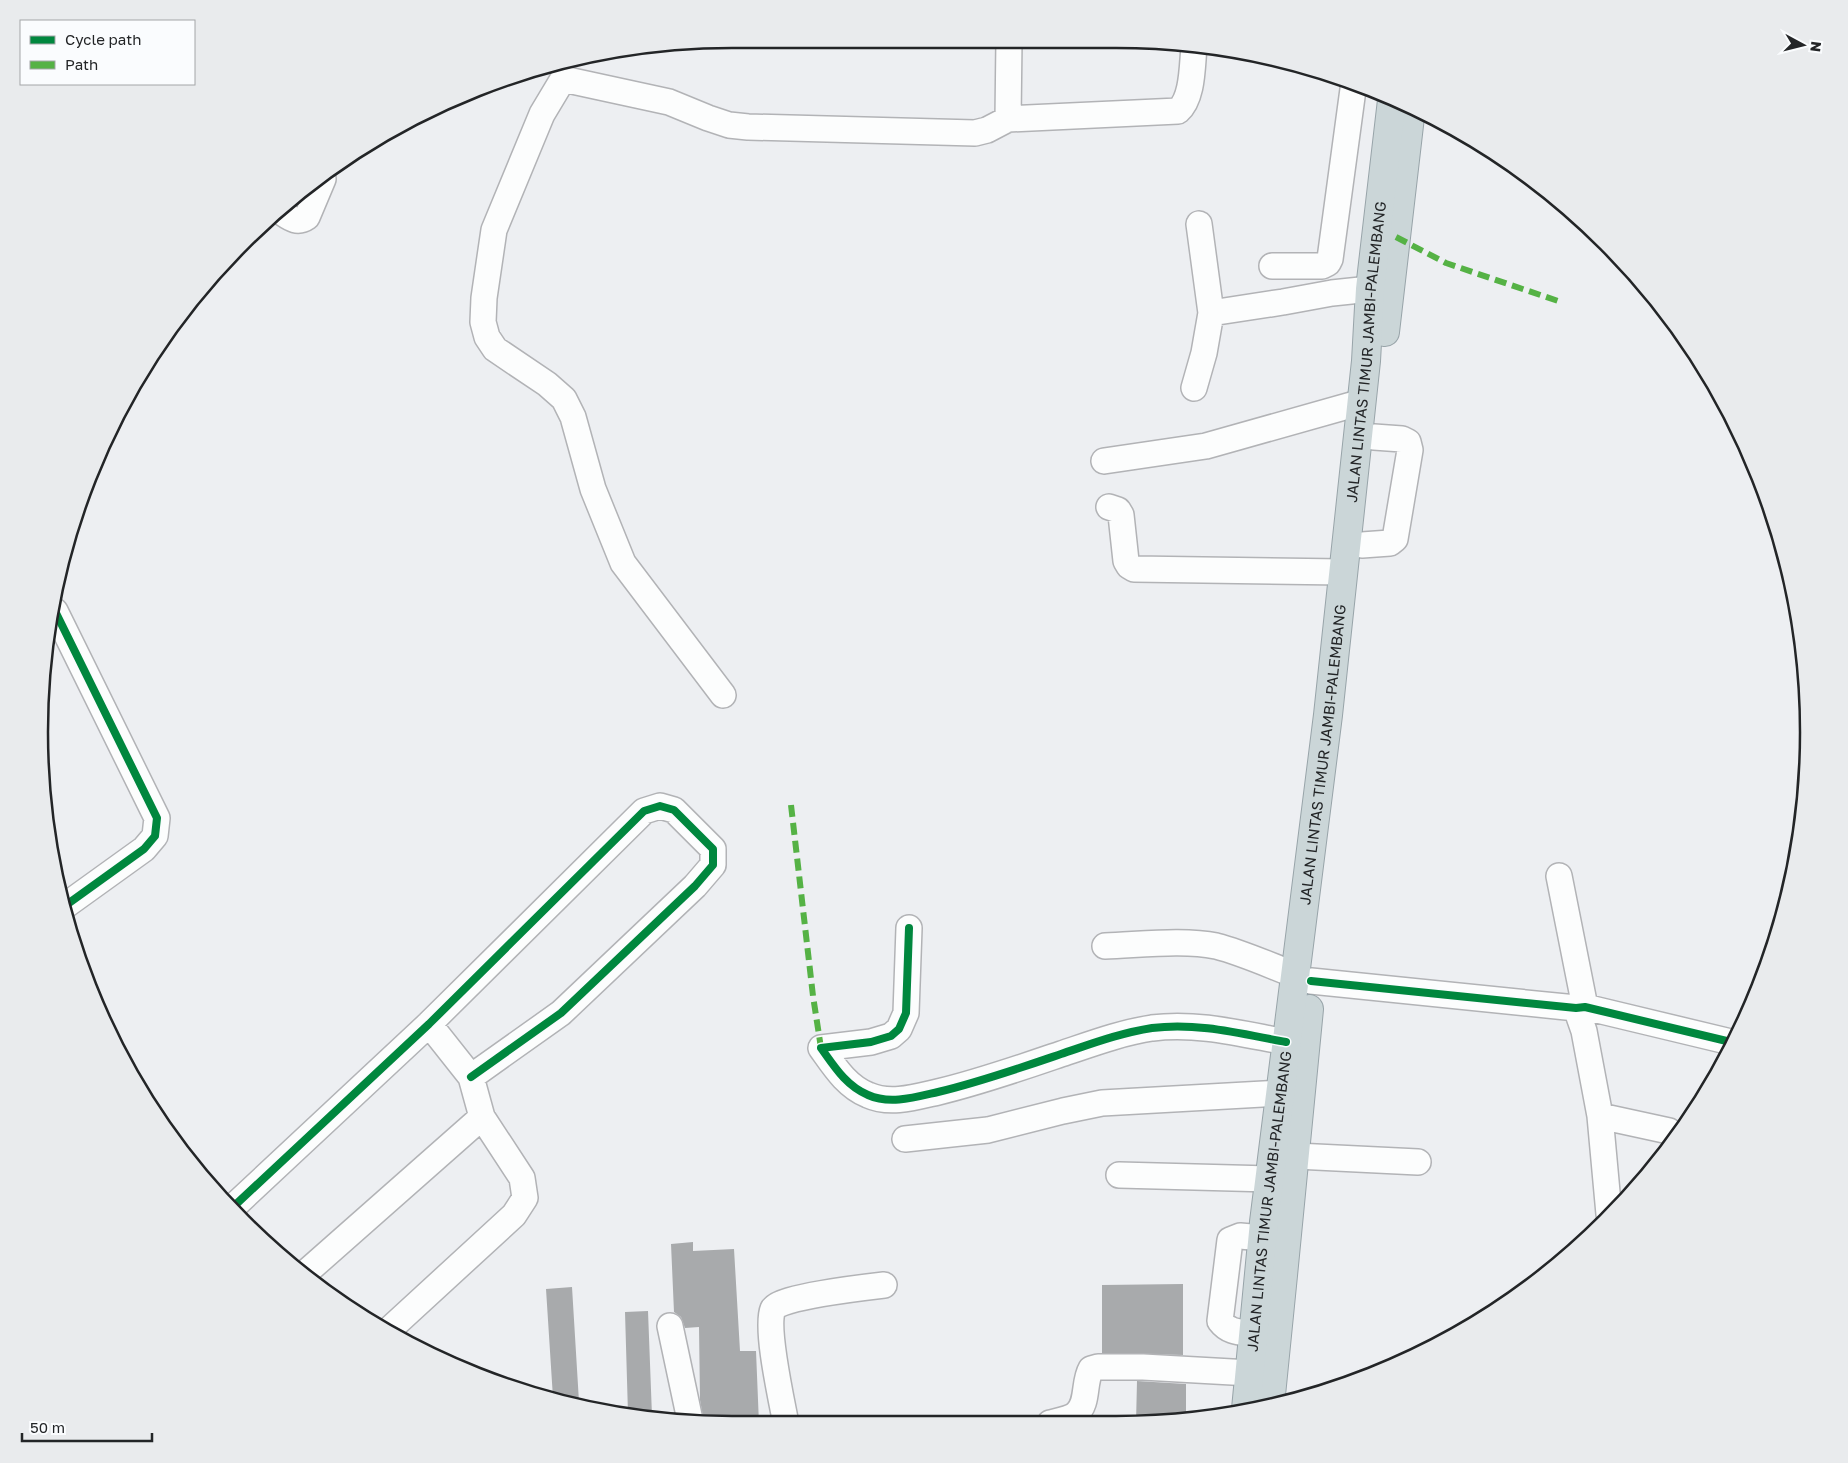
<svg xmlns="http://www.w3.org/2000/svg" width="1848" height="1463" viewBox="0 0 1848 1463" font-family="'Golos Text',sans-serif">
<style>
.building{fill:#a8aaac}
.lines{fill:none;stroke-linecap:round;stroke-linejoin:round}
.minor-casing{stroke:#b2b3b6;stroke-width:28}
.highway-casing{stroke:#98a4a9;stroke-width:30}
.minor{stroke:#fcfdfd;stroke-width:25}
.highway{stroke:#cbd6d8;stroke-width:28}
.quiet{stroke:#55b245;stroke-width:6;stroke-dasharray:12 6;stroke-linecap:butt}
.cycleway-casing{stroke:#fafcfe;stroke-width:11}
.cycleway{stroke:#00873e;stroke-width:8}
.labels{text-anchor:middle;dominant-baseline:central;stroke-width:4.5;stroke-linejoin:round;paint-order:stroke}
.street-label{font-size:15px;fill:#232527;stroke:#fafcfe}
.rim{fill:none;stroke:#232527;stroke-width:2.5}
</style>
<rect width="100%" height="100%" fill="#edeff2"/>
<path class="building" d="M693 1242V1251L734 1249 740 1351H756L759 1424H731L704 1422 700 1400 699 1327 685 1328 681 1317 674 1312 671 1244Z
M1183 1284V1355L1102 1353V1285Z
M572 1287 579 1402H568L553 1398 546 1289Z
M648 1311 652 1416 628 1414 625 1312Z
M1137 1381 1186 1384V1419L1162 1423H1136Z"/>
<g class="lines">
<defs>
<path id="minor" d="M1008 119 1178 111C1193 98 1192 66 1194 47
M281 212C290 218 297 224 307 217L323 179
M1199 224 1211 313 1283 302 1332 293 1370 289
M1272 266H1322L1328 263 1330 259 1354 82
M1194 388 1204 353 1211 313
M1104 461 1206 446 1362 402
M1109 507 1118 510 1121 515 1126 561 1129 566 1134 569 1343 572
M1362 545 1390 543 1395 539 1410 450 1408 442 1402 439 1374 437
M55 611 157 818 155 836 144 849 62 908
M723 695 623 563 593 489 573 417 564 399 547 384 495 349 487 337 483 322 484 298 494 230 542 114 563 79 669 102 708 118 729 125 748 127 975 133 987 130 1008 119 1009 40
M1559 876 1585 1007
M909 928 906 1013 899 1029 891 1036 871 1042 821 1048C834 1066 846 1086 868 1095 890 1105 916 1097 938 1092 980 1082 1020 1068 1061 1054 1091 1044 1120 1033 1152 1028 1197 1022 1242 1034 1286 1042
M1105 946C1138 945 1184 939 1216 946 1243 953 1269 965 1295 975
M1311 981 1576 1008 1585 1007 1735 1043
M1576 1008 1584 1031 1600 1116 1609 1214
M1600 1116 1669 1131
M905 1139 988 1130 1063 1111 1102 1103 1280 1093
M1296 1156 1418 1162
M1119 1175 1270 1179
M232 1208 429 1024 644 811 660 806 674 810 713 849V865L695 886 561 1013 471 1077
M303 1275 482 1117
M670 1326 690 1420
M391 1328 514 1215 525 1198 522 1178 482 1117 471 1077 429 1024
M1254 1334C1241 1332 1229 1333 1220 1321L1230 1240 1240 1236 1263 1238
M1050 1423C1057 1421 1070 1419 1076 1414 1089 1403 1083 1383 1091 1369L1098 1367H1143L1250 1373
M786 1424C782 1402 765 1328 773 1309 778 1297 867 1287 884 1285"/>
<g id="highway">
<path d="M1385 332 1411 108"/>
<path d="M1270 1405C1283 1273 1297 1141 1309 1009"/>
<path id="s1" d="M1246 1409 1264 1222 1328 715 1366 361 1370 289 1392 100"/>
</g>
</defs>
<use href="#minor" class="minor-casing"/>
<use href="#highway" class="highway-casing"/>
<use href="#minor" class="minor"/>
<use href="#highway" class="highway"/>
<path class="quiet" d="M1396 237 1446 263 1561 302
M791 805 813 996 821 1048"/>
<defs>
<path id="cycleway" d="M55 611 157 818 155 836 144 849 62 908
M909 928 906 1013 899 1029 891 1036 871 1042 821 1048C834 1066 846 1086 868 1095 890 1105 916 1097 938 1092 980 1082 1020 1068 1061 1054 1091 1044 1120 1033 1152 1028 1197 1022 1242 1034 1286 1042
M1311 981 1576 1008 1585 1007 1735 1043
M232 1208 429 1024 644 811 660 806 674 810 713 849V865L695 886 561 1013 471 1077"/>
</defs>
<use href="#cycleway" class="cycleway-casing"/>
<use href="#cycleway" class="cycleway"/>
</g>
<g class="labels">
<g class="street-label">
<text stroke="none"><textPath href="#s1" startOffset="1064">JALAN LINTAS TIMUR JAMBI-PALEMBANG</textPath></text>
<text stroke="none"><textPath href="#s1" startOffset="659">JALAN LINTAS TIMUR JAMBI-PALEMBANG</textPath></text>
<text stroke="none"><textPath href="#s1" startOffset="209">JALAN LINTAS TIMUR JAMBI-PALEMBANG</textPath></text>
</g>
</g>
<path d="M0 0H1848V1463H0ZM732 48H1116A684 684 0 0 1 1800 732V732A684 684 0 0 1 1116 1416H732A684 684 0 0 1 48 732V732A684 684 0 0 1 732 48Z" fill="#e9ebed" fill-rule="evenodd"/>
<path class="rim" d="M732 48H1116A684 684 0 0 1 1800 732V732A684 684 0 0 1 1116 1416H732A684 684 0 0 1 48 732V732A684 684 0 0 1 732 48Z"/>
<rect x="20" y="20" width="175" height="65" fill="#fafcfe" stroke="#a4a6a8"/>
<rect x="30" y="36" width="25" height="8" fill="#00873e" stroke="#a4a6a8"/>
<text x="65" y="45" font-size="15" fill="#232527">Cycle path</text>
<rect x="30" y="61" width="25" height="8" fill="#55b245" stroke="#a4a6a8"/>
<text x="65" y="70" font-size="15" fill="#232527">Path</text>
<g transform="translate(1803 45) rotate(97)" stroke="#fafcfe" stroke-width="4" paint-order="stroke">
<path d="M0-4L9 19L0 12L-9 19Z" fill="#232527"/>
<text y="-8" font-size="14" font-weight="bold" text-anchor="middle" fill="#232527">N</text>
</g>
<path d="M22 1433v8h130v-8" fill="none" stroke="#232527" stroke-width="2.5"/>
<text x="30" y="1433" font-size="15" fill="#232527" stroke="#fafcfe" stroke-width="4" paint-order="stroke">50 m</text>
</svg>
